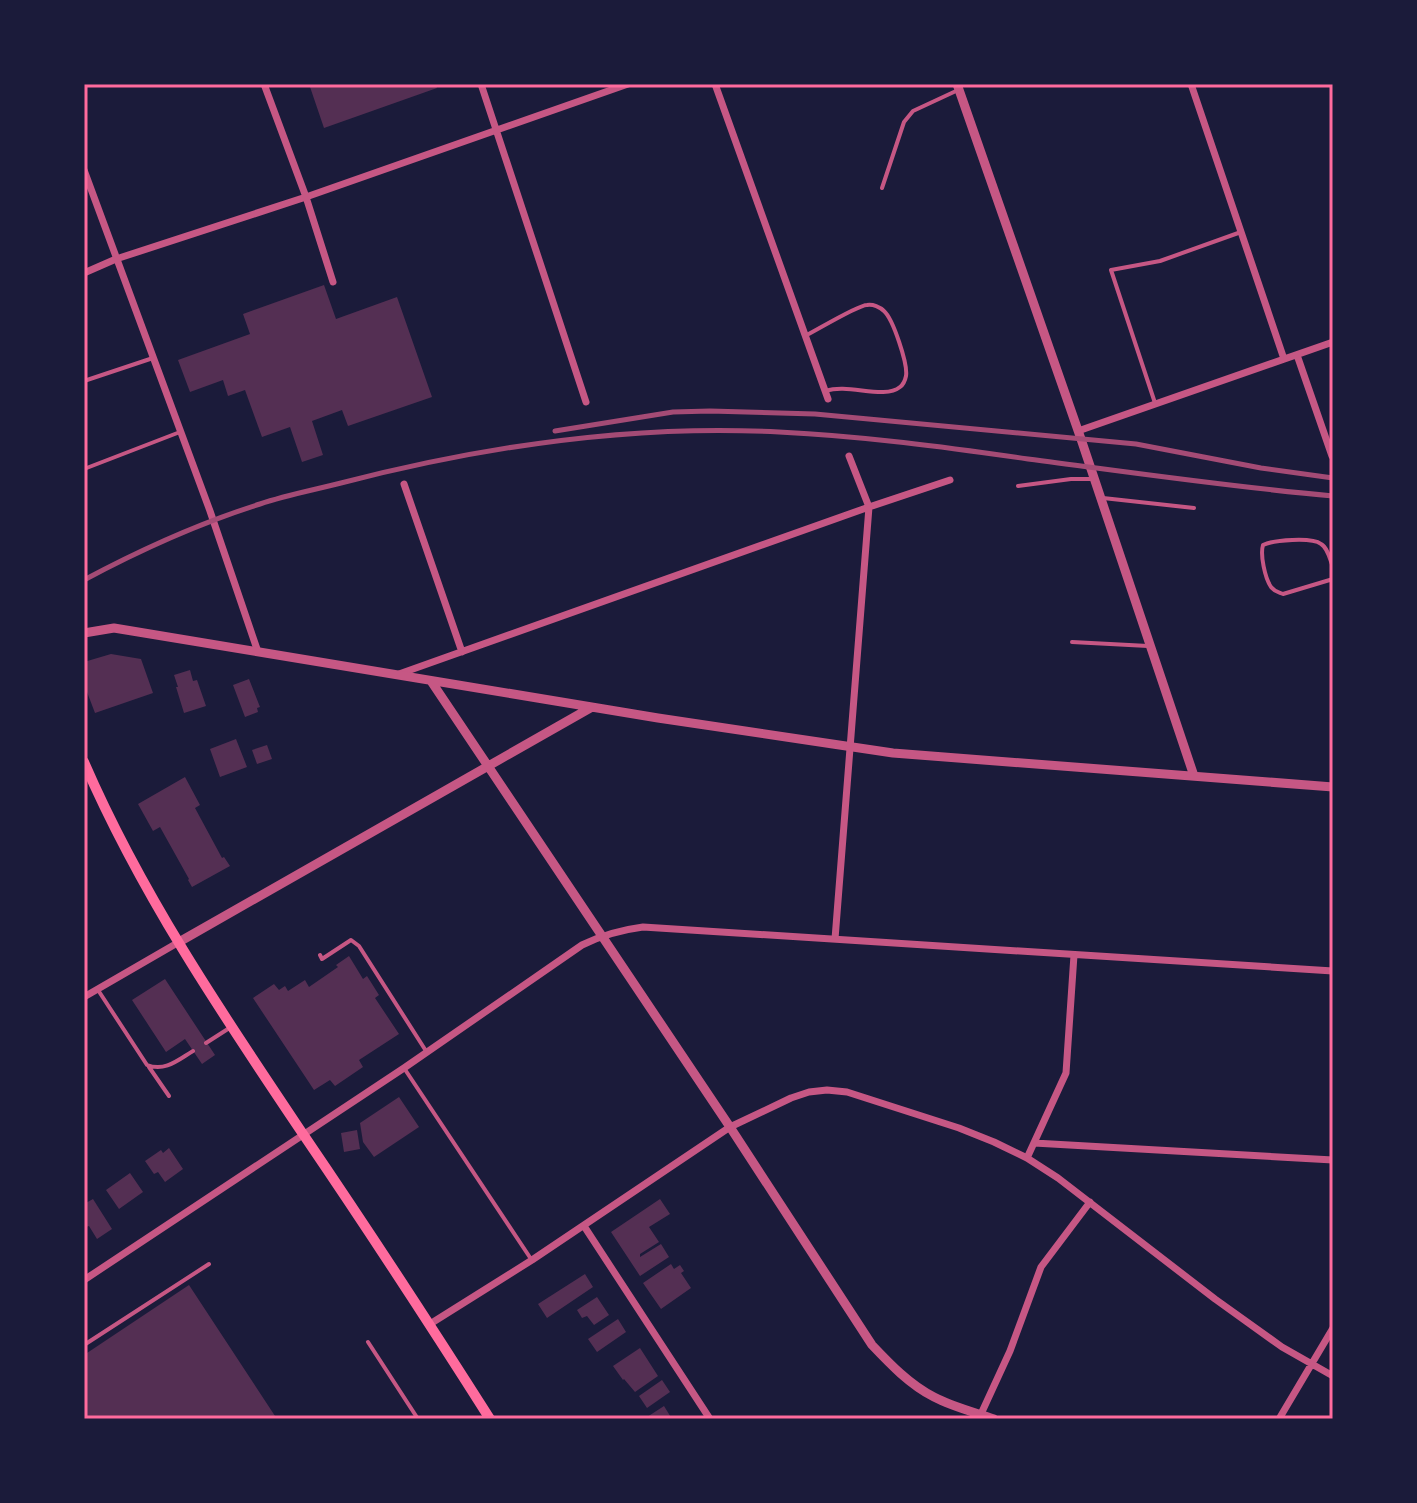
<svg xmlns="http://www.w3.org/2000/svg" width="1417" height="1503" viewBox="0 0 1417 1503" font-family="Raleway,sans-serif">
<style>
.building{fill:#542f53}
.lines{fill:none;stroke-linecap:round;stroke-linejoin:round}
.service{stroke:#c65784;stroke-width:4}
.minor{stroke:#c65784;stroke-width:7}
.tertiary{stroke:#c65784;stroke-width:9}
.secondary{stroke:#ff6b9d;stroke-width:10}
.rail{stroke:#a44b75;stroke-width:5}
.neatline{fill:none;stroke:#ff6b9d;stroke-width:3}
</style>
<rect width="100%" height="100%" fill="#1b1b3a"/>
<path class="building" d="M309 84H435L437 88 324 128Z
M324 285 336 319 397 297 432 397 348 426 342 410 312 421 323 455 302 462 290 427 262 437 245 390 228 396 223 380 190 392 178 360 250 334 243 314Z
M111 654 141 659 153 693 95 713 84 684V662Z
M190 670 193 681 197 680 206 706 184 713 176 687H178L174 675Z
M249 679 260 707 257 708 258 712 245 717 233 685Z
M236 739 247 767 220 777 210 749Z
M267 745 272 759 257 764 252 750Z
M185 777 200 805 195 808 222 858 224 857 230 866 192 887 188 880 189 879 160 827 153 831 138 804Z
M349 956 363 979 367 976 379 995 375 998 399 1034 359 1060 363 1067 335 1086 330 1080 314 1090 253 998 274 984 279 990 285 986 288 991 305 980 309 987 338 967 336 965Z
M165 979 215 1055 202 1064 185 1039 166 1052 132 1000Z
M399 1097 419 1127 374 1157 363 1142 360 1123Z
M357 1130 360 1149 344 1152 341 1133Z
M169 1148 183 1169 165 1182 158 1172 154 1174 145 1161 161 1150 163 1153Z
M130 1173 143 1192 119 1209 106 1190Z
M93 1199 112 1229 97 1239 89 1226 86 1227 84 1224V1204Z
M660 1199 670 1214 649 1227 659 1242 640 1254V1257L661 1244 669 1257 640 1276 611 1232Z
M671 1264 674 1269 680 1265 684 1271 681 1273 691 1288 661 1309 643 1283Z
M585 1274 593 1287 547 1318 538 1304Z
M189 1285 277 1419H84V1355Z
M597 1297 609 1315 594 1325 587 1316 582 1318 577 1310Z
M618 1319 626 1332 597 1352 588 1339Z
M640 1348 658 1376 635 1392 624 1379 623 1380 613 1366Z
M662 1380 670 1392 647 1408 639 1396Z
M664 1406 672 1419H644Z"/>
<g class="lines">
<path class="service" d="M882 188 904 122 913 111 956 91
M805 336C817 330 858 305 867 305 873 304 880 307 884 311 893 319 908 364 906 376 905 381 904 384 900 387 884 400 848 383 826 391
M84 381 153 358
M1155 403 1111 270 1160 261 1241 232
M84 469 180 432
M1018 486 1071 479H1091
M1103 498 1194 508
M1333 567C1330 560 1328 548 1321 544 1312 537 1273 540 1263 545 1260 555 1265 578 1271 587 1275 592 1278 592 1283 594L1333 579
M1072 642 1148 646
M320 955 322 959 351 940 359 946 426 1051
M98 990 147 1065C165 1072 178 1060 193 1051
M206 1043 231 1027
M149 1067 169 1096
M404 1068 531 1259
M368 1342 418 1419
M84 1345 209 1264"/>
<path class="minor" d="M264 84 306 197 333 282
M481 84 586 402
M715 84 828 399
M1191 84 1284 359
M84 170 210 511 258 652
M84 273 116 259 306 197 628 84
M1297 355 1332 456
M1078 431 1333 342
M404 484 462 652
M399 674 869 507 950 480
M835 939 869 507 849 456
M84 997 179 942
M1034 1143 1333 1160
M1027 1158 1066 1073 1074 955
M584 1226 710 1419
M84 1280 404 1068 582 945C602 935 620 930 643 927L1333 971
M430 1324 532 1260 730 1127 791 1098 809 1092 827 1090 847 1092 959 1128 994 1142 1027 1158 1058 1178 1215 1299 1282 1347 1333 1376
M981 1414 1010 1351 1041 1267 1090 1202
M1279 1419 1333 1328"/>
<path class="tertiary" d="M957 84 1081 439 1194 776
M84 633 114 628 658 718 893 753 1333 787
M431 681 730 1127 872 1345C890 1364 910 1385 934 1397 953 1407 974 1412 994 1419
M179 942 592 707"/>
<path class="secondary" d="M84 762C141 894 223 1015 303 1134 367 1228 429 1323 490 1419"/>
<path class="rail" d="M555 431 673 412 710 411 815 414 1136 444 1261 468 1333 478
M84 580C140 550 200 523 260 504 287 495 314 490 341 483 484 446 632 424 779 432 862 436 945 447 1028 459 1129 472 1231 487 1333 496"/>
</g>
<rect width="1417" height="1503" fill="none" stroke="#1b1b3a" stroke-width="172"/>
<rect x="86" y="86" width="1245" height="1331" class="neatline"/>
</svg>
